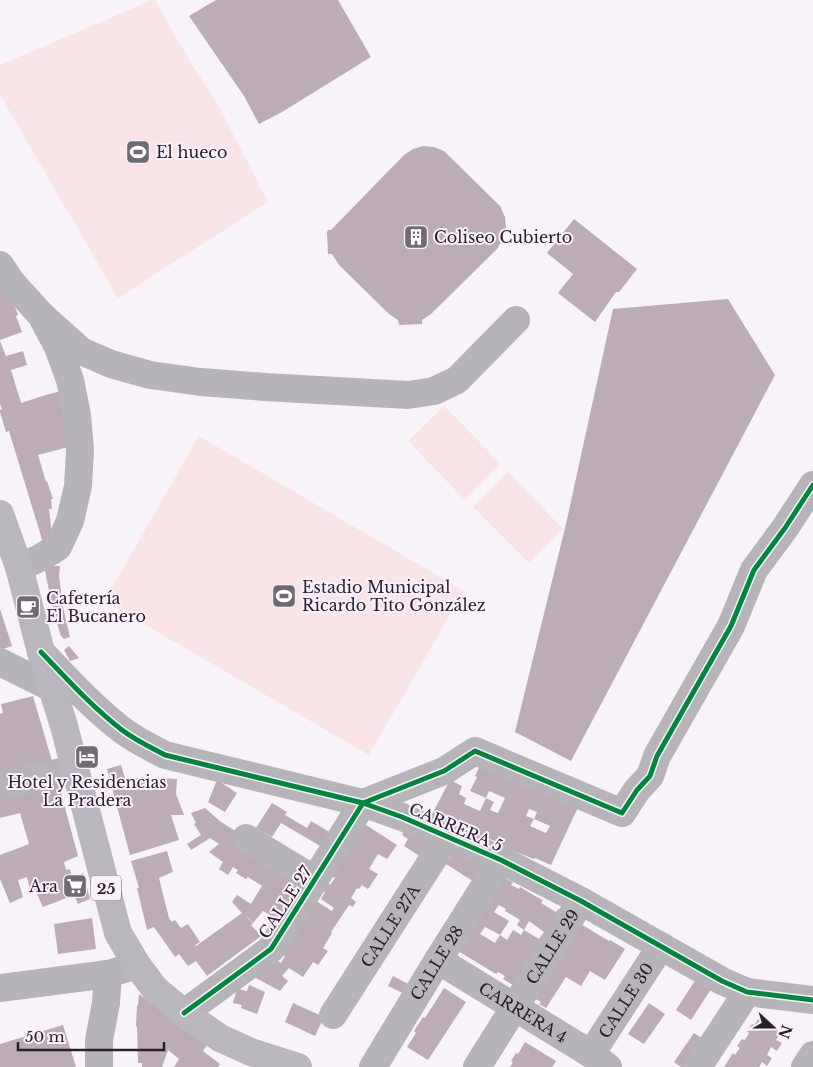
<svg xmlns="http://www.w3.org/2000/svg" width="813" height="1067" viewBox="0 0 813 1067" font-family="'Libre Baskerville',serif">
<style>
.park{fill:#f9e4e8}
.building{fill:#bbacb5;fill-rule:evenodd}
.lines{fill:none;stroke-linecap:round;stroke-linejoin:round}
.minor{stroke:#b6b4b9;stroke-width:28}
.major{stroke:#b9b7bd;stroke-width:28}
.cycleway-casing{stroke:#faf0fc;stroke-width:8}
.cycleway{stroke:#00873e;stroke-width:5}
.labels{text-anchor:middle;dominant-baseline:central;stroke-width:4;stroke-linejoin:round;paint-order:stroke}
.shield{fill:#faf0fc;stroke:#685e6a;stroke-width:1}
.shield-label{font-size:15px;font-weight:bold;fill:#2a202b}
.poi-label{font-size:16px;fill:#2a202b;stroke:#faf0fc;text-anchor:start}
.street-label{font-size:16px;fill:#2a202b;stroke:#faf0fc}
</style>
<rect width="100%" height="100%" fill="#f8f3f9"/>
<path class="park" d="M152 0H155L188 58 217 103 268 202 118 298 0 95V65Z
M444 406 501 464 465 500 408 441Z
M199 436 464 591 369 755 104 601Z
M508 472 563 529 529 563 473 507Z"/>
<path class="building" d="M216 0H338L371 57 282 112 259 124 244 96 189 16Z
M423 146 434 147 444 151 448 155 500 206 505 217 506 228 503 239 497 249 431 314 422 320V324L400 325 399 324 398 320 389 314 339 265 332 254H328L327 232 328 230H331L404 155 413 149Z
M574 219 637 269 619 292H616L595 322 558 293 573 274 547 253Z
M8 288 18 315 16 316 22 332 0 340V291Z
M728 299 775 375 571 761 515 732 566 524 613 309Z
M0 341 6 356 23 351 27 365 11 370 21 403 49 394 62 391 72 446 38 455 46 482 47 481 53 499H51L52 509H49L51 526 50 544 44 546 9 431 6 432 0 412V410L2 409 0 404Z
M44 566H60L59 575 63 607 70 637 64 639 61 636 53 610Z
M0 609 12 646 0 650Z
M69 646 79 658 70 661 64 650Z
M33 696 52 761 0 773V714L3 713 1 704Z
M484 757 581 801 551 865 535 858 534 859 511 850 502 846 503 844 470 832 471 830 455 823 454 824 430 818 450 780 462 786 459 794 466 798 464 804 480 811 486 798 470 791 477 777 475 776ZM489 791 505 798 498 813 490 810 494 802 486 798ZM529 809 537 812 534 819 550 826 546 833 530 826 534 819 526 816Z
M121 765 125 778H159L177 779 176 794 184 815H171L179 840 130 855 107 769Z
M56 774 78 856 64 862 66 870 70 869 72 878 83 873 90 899 78 904 74 895 43 907 36 892 31 894 27 877 18 880 23 897 10 903 0 879V855L29 844 20 813 0 818V789Z
M217 780 237 793 225 812 208 802Z
M272 803 287 812 285 815 307 828 311 821 336 836 327 850 281 823 272 837 256 828Z
M205 808 221 822 310 877 282 922 263 911 253 923 245 915 253 924 251 925 261 936 207 976 196 961 188 966 179 954 175 957 154 927 147 930 137 888H139L131 861 167 851 173 872 159 878 169 918 172 922 175 920 181 928 188 924 200 942 195 945 196 946 242 913 232 902 237 895 251 904 262 886 248 877 246 879 236 873 238 870 233 867 228 875 219 869 223 862 209 852 219 844 210 838 191 850 187 844 201 835 194 824 196 823 191 813Z
M363 823 397 845 387 859 378 854 369 869 378 874 368 889 362 885 359 889 357 888 351 898 356 902 353 907 349 905 331 932 332 933 323 948 328 951 318 965 313 962 303 977 289 968 282 976 288 981 280 991 254 977 271 957 281 963 285 956 283 955 316 901 332 911 334 908 321 899 325 892 323 891 328 883 330 885 335 878 332 876Z
M407 827 438 847 426 860 404 846 408 839 402 835Z
M456 849 485 868 476 883 446 864Z
M505 878 513 882 511 885 519 889 520 887 535 896 543 900 541 903 556 912 558 909 565 914 518 988 503 979 505 976 498 972 496 974 458 951ZM499 905 506 909 505 911 520 920 517 925 524 930 529 921 544 932 539 939 524 930 521 935 513 930 507 940 500 935 495 943 480 934 485 927 500 935 509 921 494 912Z
M92 918 96 949 58 954 54 924Z
M579 923 609 941 610 940 625 949 605 980 590 971 581 986 566 977 546 1008 539 1004 541 1002 530 996Z
M393 976 412 986 407 995 388 986Z
M698 976 713 986 691 1020 676 1010Z
M249 985 265 992 257 1014 241 1008 242 1005 233 1003 237 989 247 991Z
M444 988 466 1002 428 1060 407 1047 416 1033 414 1031 423 1017 425 1018Z
M139 994 207 1045 203 1051 220 1064 218 1067H174L179 1059 168 1050 162 1067H142V1063H138L137 1027 136 1026 137 1006 138 1005Z
M293 1003 324 1017 315 1036 285 1022Z
M649 1003 665 1014 644 1044 628 1034Z
M759 1018 781 1032 776 1040 782 1043 777 1051 771 1047 767 1055 772 1058 767 1066 762 1062 759 1067H724L733 1053 735 1055 740 1048 737 1046 742 1039 745 1040 749 1033 747 1031 752 1024 754 1025Z
M63 1025 76 1067H0V1044Z
M694 1033 708 1042 692 1067H681L674 1062Z
M525 1042 556 1061 552 1067H510L513 1062 511 1061 516 1053 518 1054Z"/>
<g class="lines">
<g class="minor">
<path d="M0 265 12 283 41 315 58 347 70 380 77 415 80 450 78 486 70 521 58 547 40 558 19 567"/>
<path d="M41 315 81 351 111 364 150 375 201 382 265 387 408 395 434 391 457 380 516 320"/>
<path d="M41 652C67 679 92 707 122 730 135 740 150 747 165 755L363 803 402 817 501 860 581 901 722 981 747 992 813 1000"/>
<path d="M0 662 52 688"/>
<path d="M0 786 74 769"/>
<path d="M246 838 315 880"/>
<path id="s1" d="M438 960 591 1054 608 1067"/>
<path d="M0 988 108 974 137 965"/>
<path d="M184 1013 271 949 363 803 444 771 475 751 622 813 637 790 650 776 657 756 731 626 754 570 785 528 813 485"/>
<path id="s2" d="M333 1015 447 837"/>
<path id="s3" d="M591 1054 661 946"/>
<path d="M99 1067V1040L106 1003 108 974"/>
<path id="s4" d="M373 1067 438 960 501 860"/>
<path id="s5" d="M477 1067 581 901"/>
<path d="M698 1067 747 992"/>
<path d="M805 1067 813 1055"/>
</g>
<path class="major" d="M0 514 19 567 41 652 64 726 118 933 137 965 155 989 184 1013 220 1038 251 1052 298 1067"/>
<defs>
<path id="cycleway" d="M41 652C67 679 92 707 122 730 135 740 150 747 165 755L363 803 402 817 501 860 581 901 722 981 747 992 813 1000
M184 1013 271 949 363 803 444 771 475 751 622 813 637 790 650 776 657 756 731 626 754 570 785 528 813 485"/>
</defs>
<use href="#cycleway" class="cycleway-casing"/>
<use href="#cycleway" class="cycleway"/>
</g>
<defs>
<symbol id="stadium-square" viewBox="-11 -11 22 22"><rect x="-9" y="-9" width="18" height="18" rx="4" fill="#726a73" stroke="#faf0fc"/><path d="M0-5a6.5 5 0 1 0 0 10a6.5 5 0 1 0 0-10ZM-3.5-1.8h7v3.6h-7Z" fill="#fff"/></symbol>
<symbol id="building-square" viewBox="-11 -11 22 22"><rect x="-9" y="-9" width="18" height="18" rx="4" fill="#726a73" stroke="#faf0fc"/><path d="M-4-6H4V6H1V3H-1V6H-4ZM-2.5-4.3h1.7v1.8h-1.7ZM.8-4.3h1.7v1.8H.8ZM-2.5-1h1.7V.8h-1.7ZM.8-1h1.7V.8H.8Z" fill="#fff"/></symbol>
<symbol id="cafe-square" viewBox="-11 -11 22 22"><rect x="-9" y="-9" width="18" height="18" rx="4" fill="#726a73" stroke="#faf0fc"/><path d="M-5.5-4.5H6V0H3Q3 3.5 0 3.5H-2.5Q-5.5 3.5-5.5 0ZM3-3.2v2h1.7v-2ZM-6 4.5H4V6H-6Z" fill="#fff"/></symbol>
<symbol id="hotel-square" viewBox="-11 -11 22 22"><rect x="-9" y="-9" width="18" height="18" rx="4" fill="#726a73" stroke="#faf0fc"/><path d="M-6-4.5h1.5V1H6V5H4.5V3h-9V5H-6ZM-4 0a1.8 1.8 0 1 1 3.6 0ZM.5 0V-2.5h3Q6-2.5 6 0Z" fill="#fff"/></symbol>
<symbol id="supermarket-square" viewBox="-11 -11 22 22"><rect x="-9" y="-9" width="18" height="18" rx="4" fill="#726a73" stroke="#faf0fc"/><path d="M-6-5.5h2.5l.6 2H6L4.5 2H-2.5L-4.4-4H-6ZM-1.5 3.2a1.3 1.3 0 1 0 .1 0ZM3 3.2a1.3 1.3 0 1 0 .1 0Z" fill="#fff"/></symbol>
</defs>
<g fill-rule="evenodd">
<use href="#stadium-square" x="124" y="138" width="28" height="28"/>
<use href="#building-square" x="402" y="223" width="28" height="28"/>
<use href="#stadium-square" x="270" y="582" width="28" height="28"/>
<use href="#cafe-square" x="14" y="593" width="28" height="28"/>
<use href="#hotel-square" x="73" y="743" width="28" height="28"/>
<use href="#supermarket-square" x="61" y="872" width="28" height="28"/>
</g>
<g class="labels">
<rect class="shield" x="91" y="875.5" width="30" height="25" rx="4"/>
<g class="shield-label">
<text x="106" y="888">25</text>
</g>
<g class="poi-label">
<text x="156" y="152">El hueco</text>
<text x="434" y="237">Coliseo Cubierto</text>
<text x="302" y="587">Estadio Municipal<tspan x="302" dy="18">Ricardo Tito González</tspan></text>
<text x="46" y="598">Cafetería<tspan x="46" dy="18">El Bucanero</tspan></text>
<text x="87" y="782" text-anchor="middle">Hotel y Residencias<tspan x="87" dy="18">La Pradera</tspan></text>
<text x="58" y="886" text-anchor="end">Ara</text>
</g>
<g class="street-label">
<text transform="translate(456 827) rotate(23)">CARRERA 5</text>
<text transform="translate(285 902) rotate(-57)">CALLE 27</text>
<text stroke="none"><textPath href="#s2" startOffset="106">CALLE 27A</textPath></text>
<text stroke="none"><textPath href="#s5" startOffset="142">CALLE 29</textPath></text>
<text stroke="none"><textPath href="#s4" startOffset="122">CALLE 28</textPath></text>
<text stroke="none"><textPath href="#s3" startOffset="64">CALLE 30</textPath></text>
<text stroke="none"><textPath href="#s1" startOffset="100">CARRERA 4</textPath></text>
</g>
</g>
<g transform="translate(773 1027) rotate(111)" stroke="#faf0fc" stroke-width="4" paint-order="stroke">
<path d="M0-4L9 19L0 12L-9 19Z" fill="#2a202b"/>
<text y="-8" font-size="14" font-weight="bold" text-anchor="middle" fill="#2a202b">N</text>
</g>
<path d="M18 1042v8h146v-8" fill="none" stroke="#2a202b" stroke-width="2.5"/>
<text x="25" y="1042" font-size="15" fill="#2a202b" stroke="#faf0fc" stroke-width="4" paint-order="stroke">50 m</text>
</svg>
